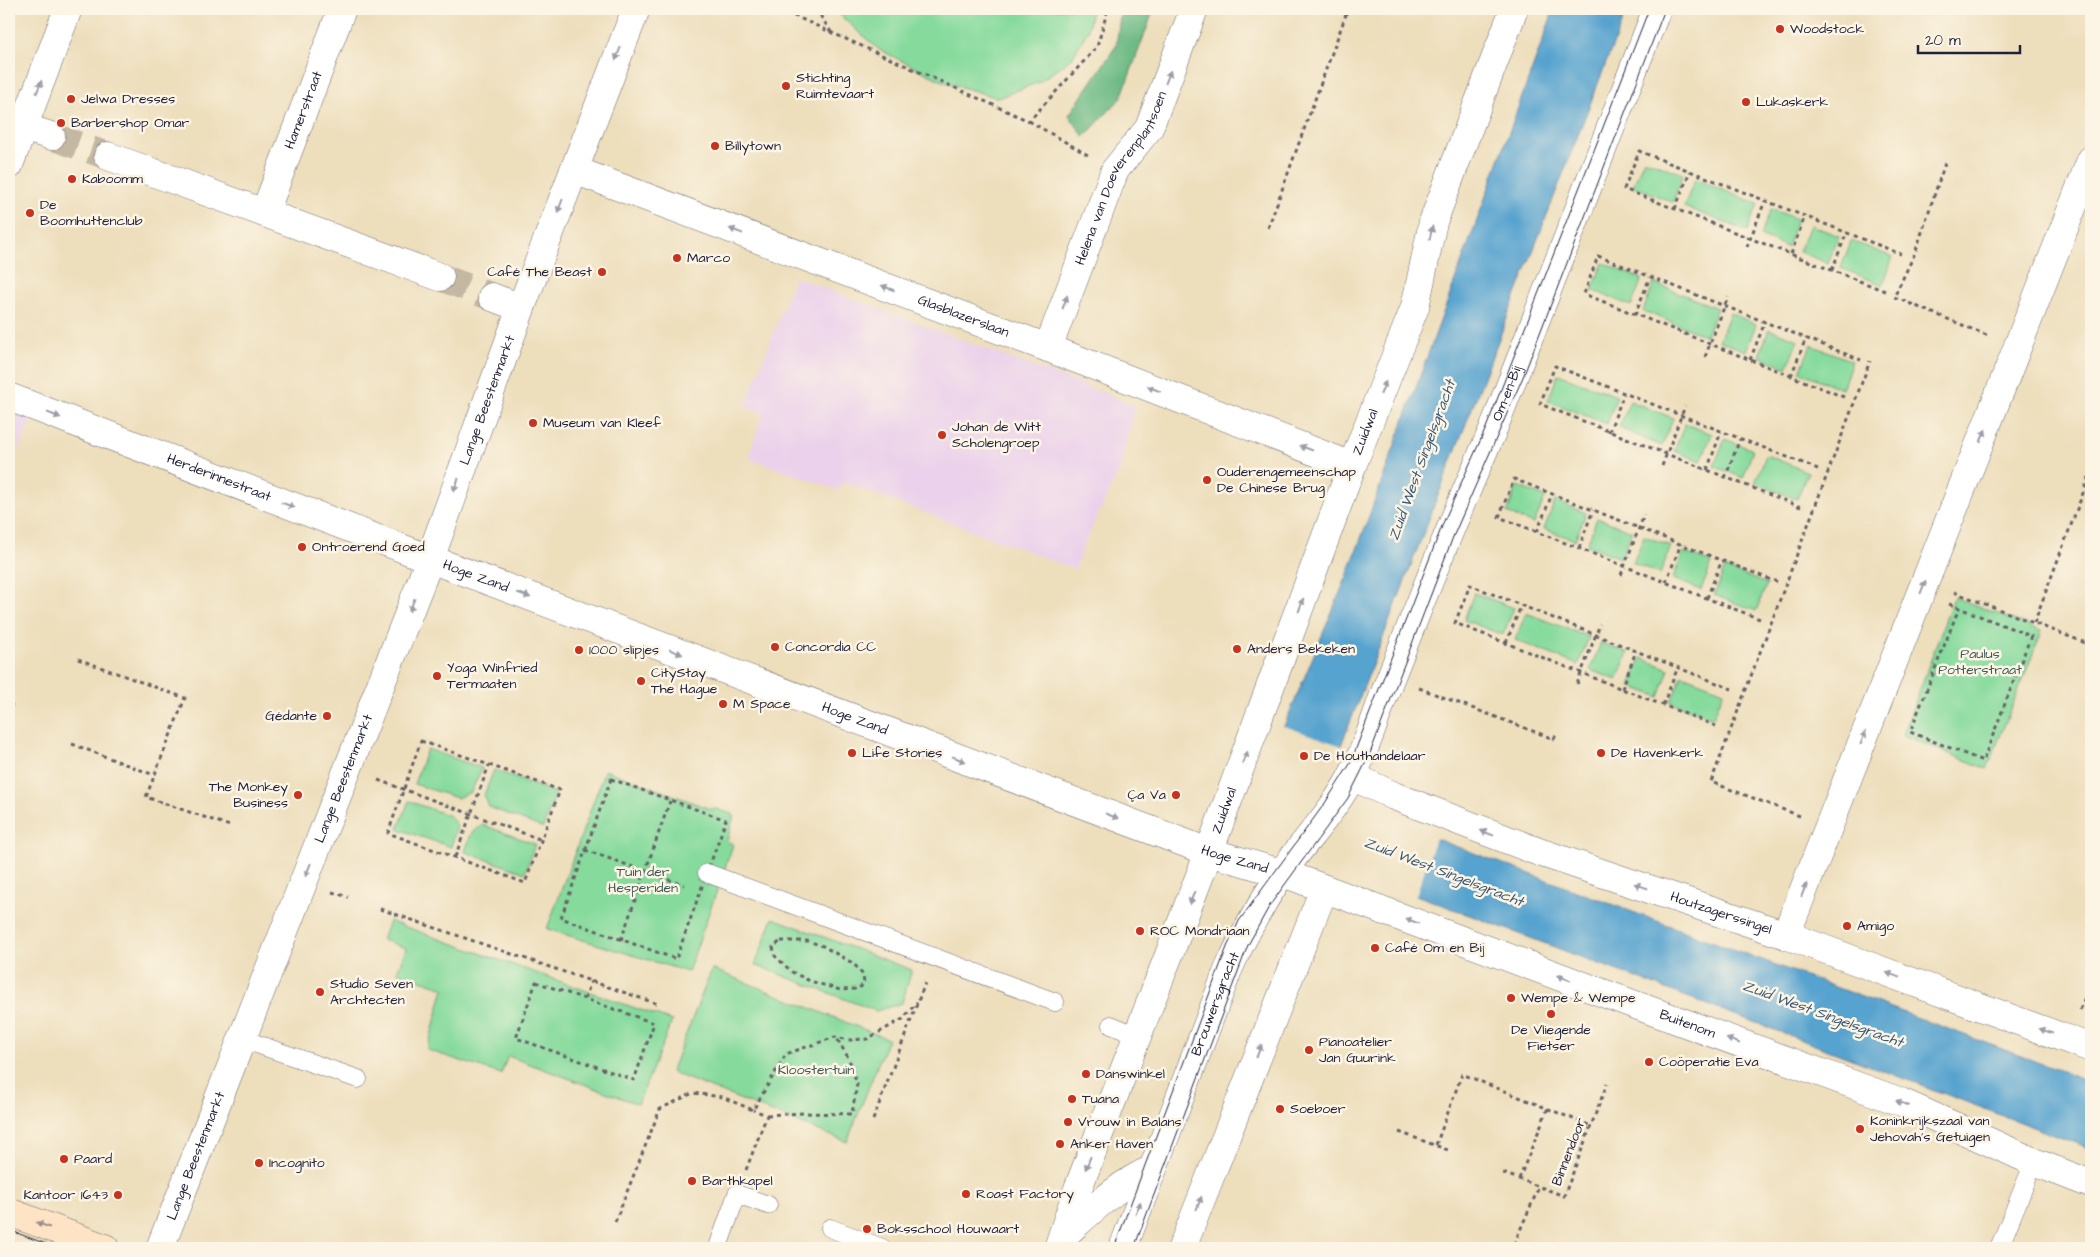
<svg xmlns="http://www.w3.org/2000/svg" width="2100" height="1257" viewBox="0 0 2100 1257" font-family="'Architects Daughter',sans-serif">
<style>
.built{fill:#ebd1eb}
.green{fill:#85da9c;stroke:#547e6c}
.forest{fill:#6cba84;stroke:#476e60}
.water{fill:#57a3cf;stroke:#3c6285}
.pier{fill:#eddebc}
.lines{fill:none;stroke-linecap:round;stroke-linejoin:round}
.street-tunnel{stroke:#c4b8a2;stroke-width:28;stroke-dasharray:28 14;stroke-linecap:butt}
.lane-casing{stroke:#696468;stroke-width:19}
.street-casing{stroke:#696468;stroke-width:29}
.secondary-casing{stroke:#696468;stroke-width:29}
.path{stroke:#696468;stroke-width:3;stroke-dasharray:4 4;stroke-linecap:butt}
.lane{stroke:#fff;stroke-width:18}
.street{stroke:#fff;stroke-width:28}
.secondary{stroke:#fee4c5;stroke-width:28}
.tram{stroke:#22223b;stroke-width:1}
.oneway{fill:#9c9ca7}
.oneway2{fill:#9b8d87}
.poi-dot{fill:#c8321e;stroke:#fcf5e5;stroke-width:2}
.labels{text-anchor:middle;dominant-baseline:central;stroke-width:5;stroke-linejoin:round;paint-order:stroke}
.poi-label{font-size:14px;fill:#22223b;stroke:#fcf5e5;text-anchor:start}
.street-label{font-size:14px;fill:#22223b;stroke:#fcf5e5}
.park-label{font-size:14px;fill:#405958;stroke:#fcf5e5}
.water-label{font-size:15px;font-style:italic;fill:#375676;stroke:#fcf5e5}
</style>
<rect width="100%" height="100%" fill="#fcf5e5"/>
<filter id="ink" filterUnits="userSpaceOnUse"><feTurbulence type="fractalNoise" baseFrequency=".02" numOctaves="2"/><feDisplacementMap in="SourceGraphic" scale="10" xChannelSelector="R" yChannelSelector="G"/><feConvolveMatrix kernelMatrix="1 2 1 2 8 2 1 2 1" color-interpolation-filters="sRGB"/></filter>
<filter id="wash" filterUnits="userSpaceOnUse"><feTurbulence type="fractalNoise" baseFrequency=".0096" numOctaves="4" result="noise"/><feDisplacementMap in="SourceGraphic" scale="20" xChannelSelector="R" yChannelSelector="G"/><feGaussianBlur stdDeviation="1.12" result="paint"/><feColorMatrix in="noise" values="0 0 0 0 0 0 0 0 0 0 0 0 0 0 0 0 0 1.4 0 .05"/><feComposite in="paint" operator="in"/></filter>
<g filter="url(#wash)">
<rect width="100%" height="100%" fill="#eddebc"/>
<path class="built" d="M795 277 1135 405 1120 469 1084 544 1075 569 843 482 839 490 748 458 763 413 745 407Z
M9 401 35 410 9 473Z"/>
<path class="green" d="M833 9H1092L1088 30 1072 58 1039 82 998 98 942 81 878 49Z
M1644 159 1683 174 1673 202 1633 186Z
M1695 179 1758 204 1747 231 1684 207Z
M1771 209 1797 219 1787 247 1760 236Z
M1810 225 1839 236 1828 263 1799 252Z
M1851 241 1893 257 1883 285 1841 268Z
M1603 263 1642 279 1631 306 1592 290Z
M1654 283 1717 308 1706 336 1643 311Z
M1730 313 1756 324 1746 351 1719 341Z
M1769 329 1798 340 1787 368 1759 356Z
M1811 345 1852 361 1842 389 1800 372Z
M1558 374 1617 396 1607 424 1548 401Z
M1630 401 1673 418 1662 446 1619 428Z
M1685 424 1712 434 1701 461 1674 451Z
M1725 439 1753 450 1743 478 1714 466Z
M1766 455 1808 472 1797 499 1755 483Z
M1517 486 1545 497 1534 524 1507 513Z
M1555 501 1586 513 1575 540 1544 529Z
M1597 518 1632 531 1621 558 1587 545Z
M1644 536 1671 546 1660 574 1633 563Z
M1683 552 1712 563 1701 590 1673 579Z
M1725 568 1767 584 1756 611 1714 595Z
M1474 593 1514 608 1503 635 1464 620Z
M1954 597 2042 631 1987 769 1903 735Z
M1526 613 1589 637 1578 665 1515 640Z
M1601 643 1628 653 1617 680 1590 670Z
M1641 658 1669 669 1659 697 1630 686Z
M1682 675 1724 691 1713 718 1671 702Z
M427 749 482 768 471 792 457 798 414 784Z
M494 770 556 793 543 828 489 807 484 795Z
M605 770 713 810 714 808 734 815 727 841 733 845 688 972 547 929Z
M409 801 450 816 457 826 451 847 398 829Z
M483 825 535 844 525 873 465 852 472 832Z
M773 918 912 970 902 1003 876 1011 755 965Z
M389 921 672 1021 638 1104 508 1056 501 1074 427 1050 444 988 397 972 406 948 382 940Z
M712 969 888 1039 847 1142 671 1072Z"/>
<path class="forest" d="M1121 9H1154L1121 98 1084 137 1069 115 1116 46Z"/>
<path class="water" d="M1554 9H1627L1337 756C1336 768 1338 784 1344 795 1356 818 1409 831 1433 840L1436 839 2091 1082V1149L1416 895 1284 726 1349 571Z"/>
<path class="pier" d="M1284 726 1342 746 1338 757 1339 776 1348 798 1362 810 1371 816 1436 838 1416 895 1339 864 1313 846 1295 825 1284 801 1278 770Z"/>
</g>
<g filter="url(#ink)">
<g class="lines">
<path class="street-tunnel" d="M51 136 108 156
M440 277 492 297"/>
<defs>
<path id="lane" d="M707 873 1055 1002
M1111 1025 1138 1036
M242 1039 358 1079
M830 1228 882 1248
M718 1247 737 1194 768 1205
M1999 1248 2034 1162"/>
<g id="street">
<path d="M23 127 51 136"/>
<path d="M108 156 440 277"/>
<path d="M9 165 68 9"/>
<path id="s1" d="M574 170 1048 348 1352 466"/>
<path id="s2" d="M265 212 342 9"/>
<path d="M492 297 521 308"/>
<path id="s3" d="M1048 348 1115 170 1149 128 1194 9"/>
<path id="s4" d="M9 397 430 559 1209 852 1291 876 1611 996 1901 1102 2034 1162 2091 1184"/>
<path id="s5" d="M1352 776 1394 796 1539 852 1786 935 2091 1048"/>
<path d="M1786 935 2091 160"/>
<path d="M1063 1236C1090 1212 1119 1183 1153 1169"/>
<path id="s6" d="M160 1248 430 559 521 308 636 9"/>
<path id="s7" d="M1058 1248 1077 1191 1209 852 1352 466 1415 307 1433 222 1514 9"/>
<path id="s8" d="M1123 1248 1228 970C1243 936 1260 905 1281 874 1304 841 1333 812 1352 776 1369 743 1378 708 1392 674 1424 593 1456 512 1492 432L1657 9"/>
<path d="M1182 1248 1324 889"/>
</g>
<path id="secondary" d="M9 1212 105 1248"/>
</defs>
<use href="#lane" class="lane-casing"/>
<use href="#street" class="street-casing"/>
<use href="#secondary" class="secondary-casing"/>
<path class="path" d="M779 9 1029 121 1097 47 1108 9
M816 9 831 32
M1029 121 1088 155
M1945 163 1915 253 1894 297 1989 336
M1675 209 1690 171
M1268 228 1348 9
M1747 247 1765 201
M1791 254 1805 216
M1832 270 1847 232
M1885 291 1624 189 1639 151 1901 254
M1635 315 1650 277
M1705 357 1728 297
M1750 360 1765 322
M1791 376 1806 338
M1844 397 1584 294 1598 256 1861 360
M1609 432 1624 394
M1662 466 1685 406
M1707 470 1721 432
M1725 478 1740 439
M1801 507 1540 404 1555 366 1818 469
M1537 532 1552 494
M1579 548 1593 510
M1621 575 1644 515
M1666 582 1681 544
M1954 592 2091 645
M1707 598 1722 560
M1949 604 2031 636 1983 761 1910 732 1959 608
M1760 619 1499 517 1514 479 1777 582
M2034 623 2091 472
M1506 643 1521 606
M78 659 185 698 146 797 230 826
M1577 684 1600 624
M1419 688 1554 739 1557 732
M1622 689 1636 651
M9 704 15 707
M1663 705 1678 667
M1716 726 1455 623 1470 585 1732 689
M421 741 560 790 525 883 388 833Z
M72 744 154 775
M611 779 726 820 676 959 561 918Z
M378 780 542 840
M1800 816 1711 782 1870 361
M585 850 684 885
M455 857 489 765
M332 892 348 897
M380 909 658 1004
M621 940 670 801
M781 941H808L823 946 854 964 863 975 864 984 858 989 840 990 810 981 792 972 775 956 773 947Z
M536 982 654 1023 634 1080 516 1038Z
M585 999 591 981
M2080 1010 2091 981
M767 1115 803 1113 852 1114 857 1084 849 1059 836 1037
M873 1120 925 983
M1399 1132 1448 1150
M1436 1145 1462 1074 1591 1126
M746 1170 767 1115 753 1110
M1503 1173 1564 1196 1607 1084
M1519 1179 1548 1108
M615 1222 660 1109 693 1093 722 1097 753 1110 786 1054 835 1037 849 1040 867 1039 903 1019 917 1002
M1514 1244 1539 1187"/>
<use href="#lane" class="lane"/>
<use href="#street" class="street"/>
<use href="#secondary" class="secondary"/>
<path class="tram" d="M9 1230 57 1248
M1114 1248 1227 947 1239 921 1325 803 1350 764 1444 521 1486 428 1649 9
M1134 1248 1248 945 1270 905 1348 798 1369 756 1453 537 1523 377 1665 9"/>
</g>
<defs><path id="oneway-solid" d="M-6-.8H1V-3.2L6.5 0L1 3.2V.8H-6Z" transform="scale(1.25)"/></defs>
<g class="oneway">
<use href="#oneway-solid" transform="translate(618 54) rotate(111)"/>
<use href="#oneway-solid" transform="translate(1168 77) rotate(-69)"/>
<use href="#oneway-solid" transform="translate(39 87) rotate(-69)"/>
<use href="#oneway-solid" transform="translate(560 206) rotate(111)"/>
<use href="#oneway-solid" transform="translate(736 231) rotate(-159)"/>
<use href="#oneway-solid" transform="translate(1431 233) rotate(-78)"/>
<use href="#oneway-solid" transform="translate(888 288) rotate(-159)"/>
<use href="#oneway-solid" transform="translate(1065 302) rotate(-70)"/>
<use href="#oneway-solid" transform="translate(1383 388) rotate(-68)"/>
<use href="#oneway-solid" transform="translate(1154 389) rotate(-159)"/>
<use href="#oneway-solid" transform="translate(54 415) rotate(21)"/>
<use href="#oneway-solid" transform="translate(1983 436) rotate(-68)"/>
<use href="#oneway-solid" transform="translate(1306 448) rotate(-159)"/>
<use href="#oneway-solid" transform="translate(456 485) rotate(110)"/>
<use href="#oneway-solid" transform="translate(288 505) rotate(21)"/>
<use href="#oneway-solid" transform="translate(1923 587) rotate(-69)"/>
<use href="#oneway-solid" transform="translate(524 595) rotate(21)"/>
<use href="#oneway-solid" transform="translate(412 605) rotate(111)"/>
<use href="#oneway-solid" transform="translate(1301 605) rotate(-70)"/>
<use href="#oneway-solid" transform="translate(676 652) rotate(21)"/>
<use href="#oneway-solid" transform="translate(1863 738) rotate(-69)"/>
<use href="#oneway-solid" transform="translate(1245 758) rotate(-69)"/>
<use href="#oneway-solid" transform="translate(959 759) rotate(21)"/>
<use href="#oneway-solid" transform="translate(1112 816) rotate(21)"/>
<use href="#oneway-solid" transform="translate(1487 833) rotate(-159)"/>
<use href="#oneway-solid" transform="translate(308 870) rotate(112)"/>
<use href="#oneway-solid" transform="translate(1641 886) rotate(-161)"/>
<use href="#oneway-solid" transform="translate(1804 890) rotate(-68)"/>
<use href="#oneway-solid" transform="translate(1192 898) rotate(111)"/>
<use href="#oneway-solid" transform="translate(1412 921) rotate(-159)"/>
<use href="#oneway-solid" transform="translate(1893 975) rotate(-160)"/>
<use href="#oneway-solid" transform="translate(1564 978) rotate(-159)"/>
<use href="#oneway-solid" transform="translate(2046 1031) rotate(-160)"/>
<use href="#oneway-solid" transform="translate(1733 1041) rotate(-160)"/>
<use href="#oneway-solid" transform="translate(1259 1051) rotate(-68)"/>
<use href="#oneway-solid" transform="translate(1902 1103) rotate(-158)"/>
<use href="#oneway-solid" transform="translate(1088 1163) rotate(112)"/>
<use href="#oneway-solid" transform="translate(1199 1203) rotate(-69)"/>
<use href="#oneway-solid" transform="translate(1138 1208) rotate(-69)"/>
</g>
<use class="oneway2" href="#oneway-solid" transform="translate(43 1225) rotate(-159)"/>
</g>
<g class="poi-dot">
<circle cx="1780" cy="29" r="5"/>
<circle cx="786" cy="86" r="5"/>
<circle cx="71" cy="99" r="5"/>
<circle cx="1746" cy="102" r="5"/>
<circle cx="61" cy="123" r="5"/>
<circle cx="715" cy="146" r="5"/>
<circle cx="72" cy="179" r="5"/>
<circle cx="30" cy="213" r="5"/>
<circle cx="677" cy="258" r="5"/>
<circle cx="602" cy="272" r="5"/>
<circle cx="533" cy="423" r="5"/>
<circle cx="942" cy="435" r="5"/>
<circle cx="1207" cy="480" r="5"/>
<circle cx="302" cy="547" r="5"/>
<circle cx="775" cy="647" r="5"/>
<circle cx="1237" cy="649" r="5"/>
<circle cx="579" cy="650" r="5"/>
<circle cx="437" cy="676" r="5"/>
<circle cx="641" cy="681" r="5"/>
<circle cx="723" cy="704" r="5"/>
<circle cx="327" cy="716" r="5"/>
<circle cx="852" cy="753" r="5"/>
<circle cx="1601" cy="753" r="5"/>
<circle cx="1304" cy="756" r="5"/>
<circle cx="298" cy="795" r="5"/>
<circle cx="1176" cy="795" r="5"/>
<circle cx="1847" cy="926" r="5"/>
<circle cx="1140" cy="931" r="5"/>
<circle cx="1375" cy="948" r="5"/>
<circle cx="320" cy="992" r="5"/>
<circle cx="1511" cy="998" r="5"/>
<circle cx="1551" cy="1014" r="5"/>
<circle cx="1309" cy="1050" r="5"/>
<circle cx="1649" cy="1062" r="5"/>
<circle cx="1086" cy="1074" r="5"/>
<circle cx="1072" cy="1099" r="5"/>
<circle cx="1280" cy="1109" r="5"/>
<circle cx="1068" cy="1122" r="5"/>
<circle cx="1860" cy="1129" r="5"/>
<circle cx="1060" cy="1144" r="5"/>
<circle cx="64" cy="1159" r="5"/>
<circle cx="259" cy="1163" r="5"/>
<circle cx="692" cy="1181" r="5"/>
<circle cx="966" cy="1194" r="5"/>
<circle cx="118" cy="1195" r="5"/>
<circle cx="867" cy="1229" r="5"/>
</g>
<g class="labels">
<g class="poi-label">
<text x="1790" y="29">Woodstock</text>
<text x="796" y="78">Stichting<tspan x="796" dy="16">Ruimtevaart</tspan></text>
<text x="81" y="99">Jelwa Dresses</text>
<text x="1756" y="102">Lukaskerk</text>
<text x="71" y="123">Barbershop Omar</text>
<text x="725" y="146">Billytown</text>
<text x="82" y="179">Kaboomm</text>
<text x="40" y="205">De<tspan x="40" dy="16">Boomhuttenclub</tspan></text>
<text x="687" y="258">Marco</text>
<text x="592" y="272" text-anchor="end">Café The Beast</text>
<text x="543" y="423">Museum van Kleef</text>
<text x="952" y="427">Johan de Witt<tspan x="952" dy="16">Scholengroep</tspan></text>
<text x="1217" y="472">Ouderengemeenschap<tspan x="1217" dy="16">De Chinese Brug</tspan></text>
<text x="312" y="547">Ontroerend Goed</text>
<text x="785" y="647">Concordia CC</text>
<text x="1247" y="649">Anders Bekeken</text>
<text x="589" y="650">1000 slipjes</text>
<text x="447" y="668">Yoga Winfried<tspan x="447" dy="16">Termaaten</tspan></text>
<text x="651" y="673">CityStay<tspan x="651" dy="16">The Hague</tspan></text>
<text x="733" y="704">M Space</text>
<text x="317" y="716" text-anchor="end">Gédante</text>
<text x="862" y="753">Life Stories</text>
<text x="1611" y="753">De Havenkerk</text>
<text x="1314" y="756">De Houthandelaar</text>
<text x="288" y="787" text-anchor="end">The Monkey<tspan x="288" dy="16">Business</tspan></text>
<text x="1166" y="795" text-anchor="end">Ça Va</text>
<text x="1857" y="926">Amigo</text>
<text x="1150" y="931">ROC Mondriaan</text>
<text x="1385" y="948">Café Om en Bij</text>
<text x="330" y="984">Studio Seven<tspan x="330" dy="16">Archtecten</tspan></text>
<text x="1521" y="998">Wempe &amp; Wempe</text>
<text x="1551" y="1030" text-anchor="middle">De Vliegende<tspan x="1551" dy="16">Fietser</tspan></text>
<text x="1319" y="1042">Pianoatelier<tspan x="1319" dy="16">Jan Guurink</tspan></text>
<text x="1659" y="1062">Coöperatie Eva</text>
<text x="1096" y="1074">Danswinkel</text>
<text x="1082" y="1099">Tuana</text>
<text x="1290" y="1109">Soeboer</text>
<text x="1870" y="1121">Koninkrijkszaal van<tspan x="1870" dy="16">Jehovah's Getuigen</tspan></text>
<text x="1078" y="1122">Vrouw in Balans</text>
<text x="1070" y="1144">Anker Haven</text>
<text x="74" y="1159">Paard</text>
<text x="269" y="1163">Incognito</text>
<text x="702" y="1181">Barthkapel</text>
<text x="976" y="1194">Roast Factory</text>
<text x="108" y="1195" text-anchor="end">Kantoor 1643</text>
<text x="877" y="1229">Boksschool Houwaart</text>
</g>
<g class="street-label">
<text stroke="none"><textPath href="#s2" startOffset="109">Hamerstraat</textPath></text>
<text stroke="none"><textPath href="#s3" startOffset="186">Helena van Doeverenplantsoen</textPath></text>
<text stroke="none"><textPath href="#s1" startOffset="416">Glasblazerslaan</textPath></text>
<text stroke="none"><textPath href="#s8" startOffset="941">Om-en-Bij</textPath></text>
<text stroke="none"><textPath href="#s6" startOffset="909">Lange Beestenmarkt</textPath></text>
<text stroke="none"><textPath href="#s7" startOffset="872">Zuidwal</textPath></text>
<text stroke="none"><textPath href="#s4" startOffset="225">Herderinnestraat</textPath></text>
<text stroke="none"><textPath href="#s4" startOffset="500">Hoge Zand</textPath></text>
<text stroke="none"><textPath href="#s4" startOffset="905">Hoge Zand</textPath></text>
<text stroke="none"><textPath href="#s6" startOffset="504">Lange Beestenmarkt</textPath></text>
<text stroke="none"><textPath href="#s7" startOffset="468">Zuidwal</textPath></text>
<text stroke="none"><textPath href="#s4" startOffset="1310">Hoge Zand</textPath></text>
<text stroke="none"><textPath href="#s5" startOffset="394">Houtzagerssingel</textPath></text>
<text stroke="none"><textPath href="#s8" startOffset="261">Brouwersgracht</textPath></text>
<text stroke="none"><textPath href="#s4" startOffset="1792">Buitenom</textPath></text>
<text transform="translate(1569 1152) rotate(-69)">Binnendoor</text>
<text stroke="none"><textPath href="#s6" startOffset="99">Lange Beestenmarkt</textPath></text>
</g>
<g class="park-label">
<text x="1980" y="654">Paulus<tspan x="1980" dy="16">Potterstraat</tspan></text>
<text x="643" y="872">Tuin der<tspan x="643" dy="16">Hesperiden</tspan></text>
<text x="816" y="1070">Kloostertuin</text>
</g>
<g class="water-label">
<text transform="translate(1422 460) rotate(-70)">Zuid West Singelsgracht</text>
<text transform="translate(1444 872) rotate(21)">Zuid West Singelsgracht</text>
<text transform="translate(1823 1014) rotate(20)">Zuid West Singelsgracht</text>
</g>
</g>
<rect width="2100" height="1257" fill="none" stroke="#fcf5e5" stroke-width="30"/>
<path d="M1918 45v8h102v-8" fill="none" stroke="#22223b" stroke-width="2.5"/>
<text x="1925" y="45" font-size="15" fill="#22223b" stroke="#fcf5e5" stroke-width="4" paint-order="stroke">20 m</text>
</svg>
